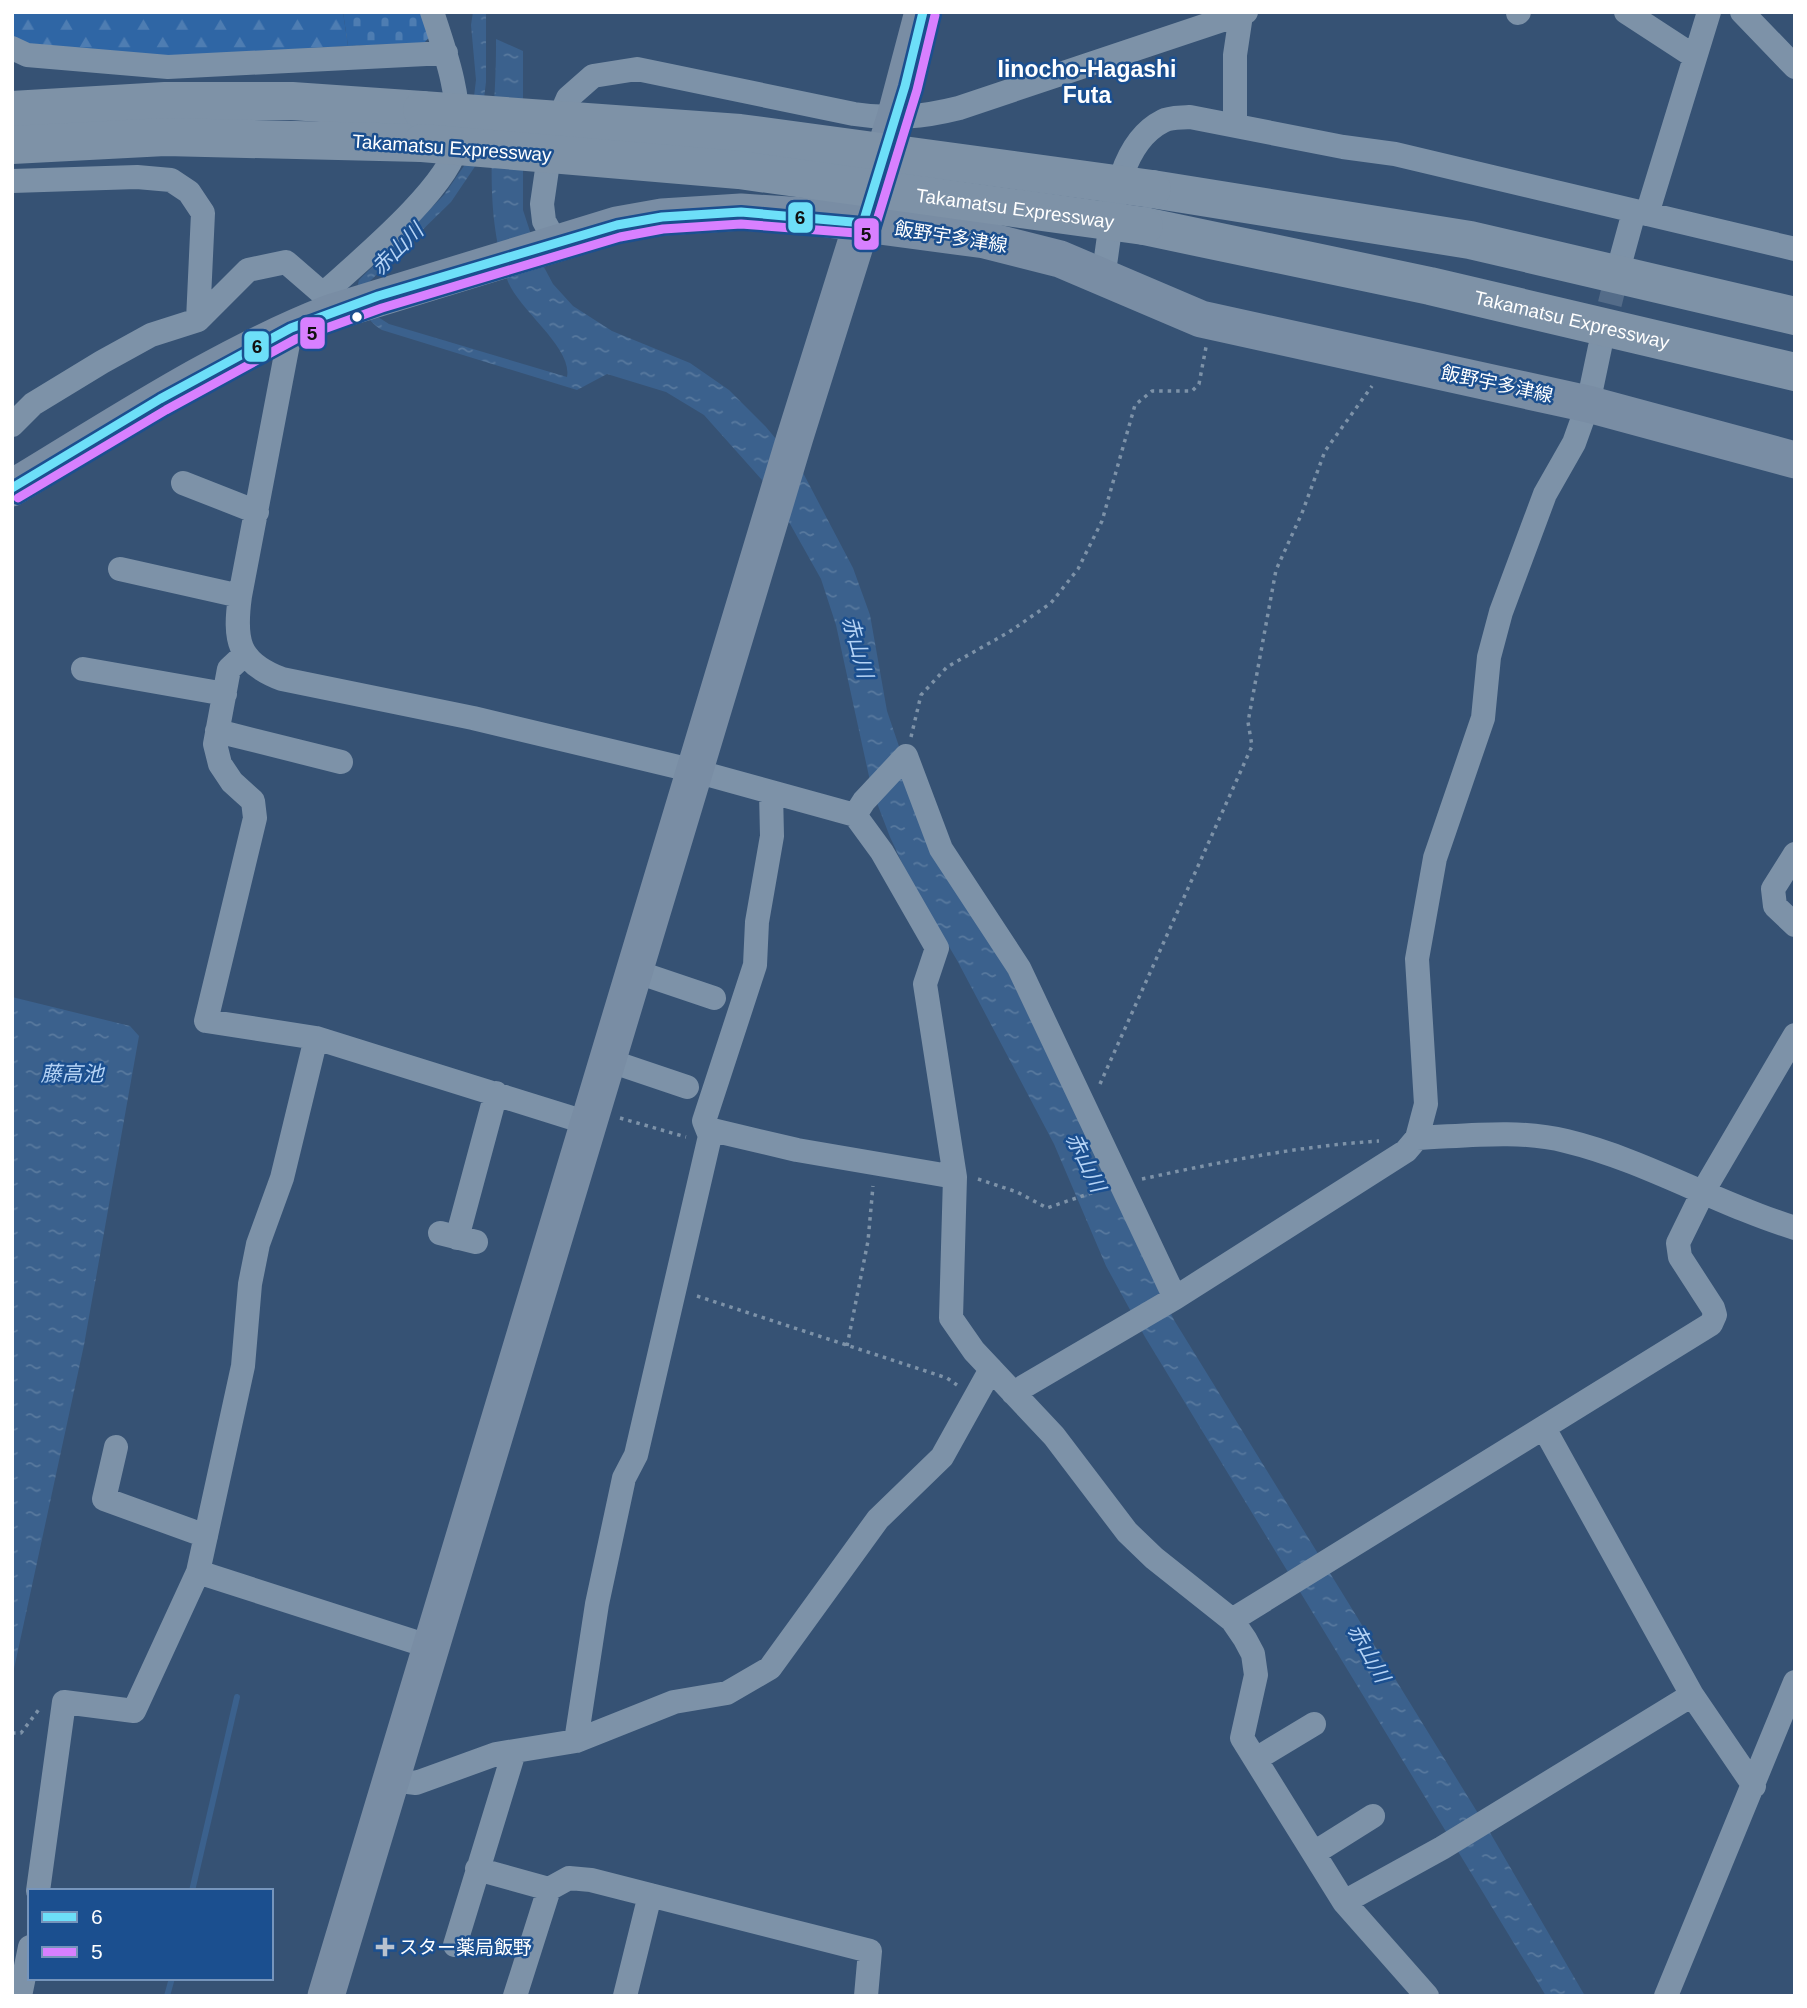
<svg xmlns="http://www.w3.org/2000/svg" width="1807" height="2008" viewBox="0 0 1807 2008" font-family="Helvetica,'Noto Sans JP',sans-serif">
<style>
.forest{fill:url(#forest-firs)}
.cemetery{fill:url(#cemetery-stones)}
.water{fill:url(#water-ripples)}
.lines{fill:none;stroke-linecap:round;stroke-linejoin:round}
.stream{stroke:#3b618d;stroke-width:6}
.street-tunnel{stroke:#546c89;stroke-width:24;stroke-dasharray:24 12;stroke-linecap:butt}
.path{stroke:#7d92a8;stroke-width:3.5;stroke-dasharray:3.5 5;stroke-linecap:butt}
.street{stroke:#7d92a8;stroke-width:24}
.secondary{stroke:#798da4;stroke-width:37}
.highway{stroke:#7e92a7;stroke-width:38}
.highway-bridge{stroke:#7e92a7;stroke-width:38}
.bus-1-casing{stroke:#1b4f8f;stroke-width:14}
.bus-2-casing{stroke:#1b4f8f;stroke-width:14}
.bus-1{stroke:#6ddff8;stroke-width:9}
.bus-2{stroke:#d880ff;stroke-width:9}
.bus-dot{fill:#fff;stroke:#1b4f8f;stroke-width:2.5}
.poi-dot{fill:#b9c2ce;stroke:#1b4f8f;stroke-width:2.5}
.labels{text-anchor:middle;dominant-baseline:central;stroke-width:5;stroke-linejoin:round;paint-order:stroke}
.street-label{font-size:19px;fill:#fff;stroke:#1b4f8f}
.poi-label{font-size:19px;fill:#fff;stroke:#1b4f8f;text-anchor:start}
.water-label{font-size:21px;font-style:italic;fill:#b5d3f5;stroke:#1b4f8f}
.quarter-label{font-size:23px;font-weight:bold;fill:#fff;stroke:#1b4f8f}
.line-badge{stroke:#1b4f8f;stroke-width:2.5}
.pale-badge-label{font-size:19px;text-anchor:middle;font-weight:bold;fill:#111}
</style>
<defs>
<pattern id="forest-firs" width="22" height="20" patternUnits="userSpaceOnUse" patternTransform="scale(1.75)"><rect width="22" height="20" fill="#2f66a5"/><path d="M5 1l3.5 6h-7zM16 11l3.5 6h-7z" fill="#4e7db2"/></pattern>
<pattern id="cemetery-stones" width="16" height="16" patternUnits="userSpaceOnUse" patternTransform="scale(1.75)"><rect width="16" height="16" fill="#2f66a5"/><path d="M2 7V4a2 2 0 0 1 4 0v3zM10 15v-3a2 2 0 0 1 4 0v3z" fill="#4e7db2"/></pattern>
<pattern id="water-ripples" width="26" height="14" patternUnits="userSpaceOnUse" patternTransform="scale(1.75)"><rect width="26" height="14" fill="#3b618d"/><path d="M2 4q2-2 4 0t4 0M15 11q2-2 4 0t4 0" fill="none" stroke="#58799e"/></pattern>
</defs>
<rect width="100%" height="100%" fill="#365274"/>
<path class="forest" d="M12 12H343L348 46 170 58 28 45 12 41Z"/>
<path class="cemetery" d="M343 12H427L434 32 424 43 348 46Z"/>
<path class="water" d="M473 12H486V82L476 165 451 202 366 285 378 317 389 324 567 377C573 347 517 309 507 279 480 201 497 119 496 39L523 51V210L538 256 553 284 573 306 612 331 690 363 729 390 766 427 801 469 853 568 870 615 887 711 926 826 995 945 1174 1320 1492 1836 1585 1996H1546L1145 1337 1106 1266 1054 1144 958 962 909 878 890 837 872 790 836 625 821 579 771 490 704 415 666 392 607 374 577 390 382 330C366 320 353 300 359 280L444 195 466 163 476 80 471 25Z
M12 997 130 1026 139 1036 84 1345 12 1678Z"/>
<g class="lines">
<path class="stream" d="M192 1891 237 1697
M167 1996 172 1978"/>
<path class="street-tunnel" d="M1601 339 1620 263"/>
<path class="path" d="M911 737 921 695 947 667 1009 632 1051 603 1078 569 1102 521 1135 405 1152 391H1192L1199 384 1206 347
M1100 1084 1252 746 1248 722 1276 570 1302 513 1325 451 1372 386
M620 1118 686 1137
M978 1179 1017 1192 1047 1208 1100 1190
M1142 1179C1220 1162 1299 1146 1379 1141
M697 1296 947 1378 957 1385
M847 1346 868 1241 873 1186
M12 1733H21L40 1708"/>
<path class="street" d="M1626 12 1695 57
M1742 12 1795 67
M1518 13 1519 12
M12 48 27 55 168 67 446 53
M1235 124V55L1241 15
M12 181 137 177 171 180 189 192 203 213 198 320
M1647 214 1709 12
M556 243 544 221 542 204 552 135 568 98 593 76 637 69 854 114C892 120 923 117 959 108L1246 12
M1620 263 1634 212
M1103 277C1112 227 1113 146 1163 121 1170 117 1181 118 1190 117L1343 147 1395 154 1795 249
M323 294C356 264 451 186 457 143 462 99 446 54 432 12
M291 328 240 596C234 640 237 662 282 679L473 718 695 771 855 815 882 852 937 948 925 984 955 1177 951 1318 974 1351 1054 1436 1127 1532 1154 1558 1232 1620 1245 1639 1253 1654 1256 1675 1242 1738 1344 1902 1427 1996
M12 425 33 404 102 362 151 335 198 320 248 270 286 262 323 294 330 313
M183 483 257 512
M120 569 240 596
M245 654 229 669 215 744 220 764 232 782 253 801 255 818 206 1021 316 1038 588 1123
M83 669 225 694
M217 731 341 762
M855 815 864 801 906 756 941 849 1019 968 1175 1298
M1795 854 1773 889 1775 906 1795 925
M634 971 714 998
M607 1060 687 1087
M708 1129 797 1150 955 1177
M1417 1138C1466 1136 1518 1129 1566 1141 1645 1160 1717 1204 1795 1228
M440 1233 476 1242
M457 1238 496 1093
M1013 1393 1175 1298 1406 1151 1417 1138 1426 1104 1417 959 1435 858 1483 718 1489 657 1501 612 1545 494 1574 443 1588 404 1600 347
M1544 1428 1692 1695 1754 1786
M116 1447 104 1499 206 1536
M198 1572 431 1647
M1232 1620 1711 1324 1715 1315 1713 1308 1680 1257 1678 1243 1704 1190 1795 1035
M576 1741 597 1604 624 1478 636 1455 710 1136 704 1121 755 965 757 922 772 836 771 792
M1256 1759 1314 1724
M391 1780 416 1783 496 1754 576 1741 674 1702 727 1693 770 1668 878 1519 942 1457 991 1369
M1314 1853 1373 1816
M477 1869 549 1889
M38 1891 64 1702 134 1711 198 1572 243 1366 250 1284 258 1244 282 1178 316 1038
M1344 1902 1442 1848 1692 1695
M455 1945 514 1752
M20 1996 30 1947
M515 1996 549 1889 569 1878 591 1880 870 1951 866 1996
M625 1996 650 1895
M1666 1996 1795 1682"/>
<path class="secondary" d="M12 488C115 426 218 357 330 313L617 225 662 217 741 212 805 216 985 240 1060 259 1201 319 1588 404 1795 460
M326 1996 795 437 895 118 923 12"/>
<g class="highway">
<path d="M12 110 165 101H292L422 110"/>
<path d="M12 145 165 137 422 143"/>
<path d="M1152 189 1470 240 1795 316"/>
<path id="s1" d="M1144 226 1430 286 1795 372"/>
</g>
<g class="highway-bridge">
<path d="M422 110 740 133 1152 189"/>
<path id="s2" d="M422 143 739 170 1144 226"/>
</g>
<defs>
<path id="bus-1" d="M12 488 160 399 291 328 378 296 617 225 662 217 741 212 863 223 905 86 923 12"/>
<path id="bus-2" d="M18 498 166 410 296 339 382 308 620 237 663 229 741 224 869 234 875 227 917 90 935 15"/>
</defs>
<use href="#bus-1" class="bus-1-casing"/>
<use href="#bus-2" class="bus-2-casing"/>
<use href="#bus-1" class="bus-1"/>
<use href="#bus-2" class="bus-2"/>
</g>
<circle class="bus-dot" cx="357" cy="317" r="6"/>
<path class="poi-dot" d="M381.5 1936.5h7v7h7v7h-7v7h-7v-7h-7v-7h7z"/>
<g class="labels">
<g class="street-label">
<text transform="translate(452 148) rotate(4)">Takamatsu Expressway</text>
<text stroke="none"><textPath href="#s2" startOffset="597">Takamatsu Expressway</textPath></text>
<text transform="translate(951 237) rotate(9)">飯野宇多津線</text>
<text stroke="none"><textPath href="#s1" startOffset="438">Takamatsu Expressway</textPath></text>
<text transform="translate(1497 384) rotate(12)">飯野宇多津線</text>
</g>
<g class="poi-label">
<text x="399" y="1947">スター薬局飯野</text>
</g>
<g class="water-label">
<text transform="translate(397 249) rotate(-45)">赤山川</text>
<text transform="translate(858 647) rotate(75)">赤山川</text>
<text x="72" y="1073">藤高池</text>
<text transform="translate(1086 1162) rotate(64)">赤山川</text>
<text transform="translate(1369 1653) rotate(61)">赤山川</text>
</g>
<g class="quarter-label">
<text x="1087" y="69">Iinocho-Hagashi<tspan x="1087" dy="26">Futa</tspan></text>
</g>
</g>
<g class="line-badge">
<rect x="787" y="201" width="27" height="33" rx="7" fill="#6ddff8"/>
<rect x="853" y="217" width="27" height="34" rx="7" fill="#d880ff"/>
<rect x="299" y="316" width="27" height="34" rx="7" fill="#d880ff"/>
<rect x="243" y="330" width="27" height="33" rx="7" fill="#6ddff8"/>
</g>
<g class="pale-badge-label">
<text x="800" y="224">6</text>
<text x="866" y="241">5</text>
<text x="312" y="340">5</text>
<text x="257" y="353">6</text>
</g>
<rect width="1807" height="2008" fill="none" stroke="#ffffff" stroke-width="28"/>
<rect x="28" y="1889" width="245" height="91" fill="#1b4f8f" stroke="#7695bc" stroke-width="2"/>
<rect x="42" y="1912" width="35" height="10" fill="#6ddff8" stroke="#7695bc" stroke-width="2"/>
<text x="91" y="1924" font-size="21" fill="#ffffff">6</text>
<rect x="42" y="1947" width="35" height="10" fill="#d880ff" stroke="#7695bc" stroke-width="2"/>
<text x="91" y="1959" font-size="21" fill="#ffffff">5</text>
</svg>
